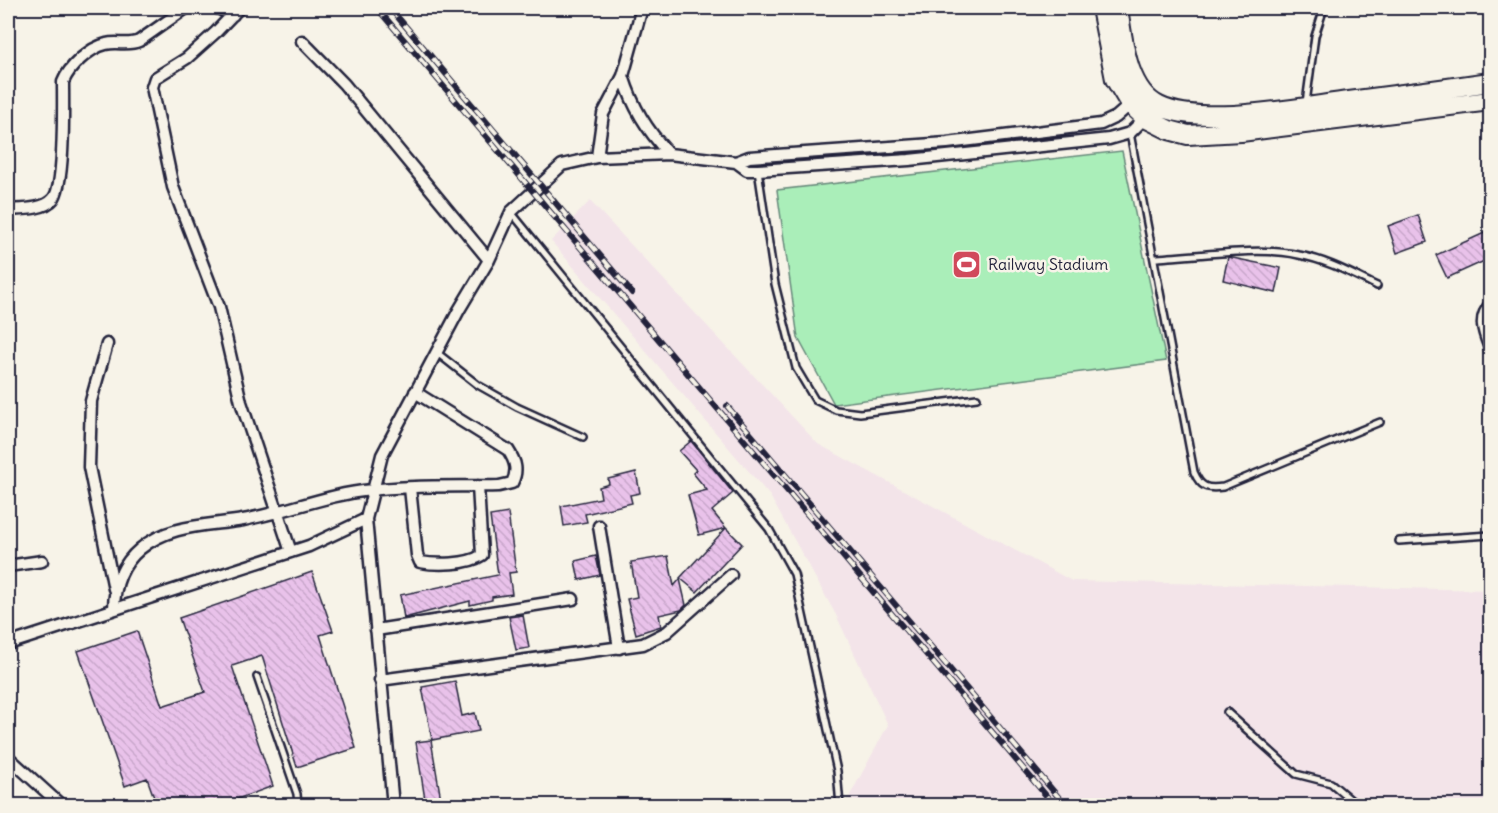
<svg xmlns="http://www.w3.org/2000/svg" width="1498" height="813" viewBox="0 0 1498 813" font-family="Delius,sans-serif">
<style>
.built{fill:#f3e4e9}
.garden{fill:#aaeeb9;stroke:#66887a;stroke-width:1.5}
.building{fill:url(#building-back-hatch);stroke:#22223b;stroke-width:1.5}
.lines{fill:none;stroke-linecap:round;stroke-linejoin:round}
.service-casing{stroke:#22223b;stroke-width:10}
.minor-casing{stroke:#22223b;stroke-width:15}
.trunk-casing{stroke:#22223b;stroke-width:22}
.service{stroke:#f7f3e8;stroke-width:5}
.minor{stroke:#f7f3e8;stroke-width:10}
.trunk{stroke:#f7f3e8;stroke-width:18}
.rail-casing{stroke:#22223b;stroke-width:6}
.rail{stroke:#f7f3e8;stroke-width:4;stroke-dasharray:11;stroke-linecap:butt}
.labels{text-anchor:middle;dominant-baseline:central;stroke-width:5;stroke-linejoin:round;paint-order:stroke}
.poi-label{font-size:16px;fill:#22223b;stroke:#f7f3e8;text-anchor:start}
</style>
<defs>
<pattern id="building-back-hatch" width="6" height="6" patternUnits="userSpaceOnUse" patternTransform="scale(1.5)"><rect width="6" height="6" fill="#e9c2ea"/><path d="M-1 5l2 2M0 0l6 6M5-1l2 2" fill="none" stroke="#c8a6ca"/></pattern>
</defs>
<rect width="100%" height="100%" fill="#f7f3e8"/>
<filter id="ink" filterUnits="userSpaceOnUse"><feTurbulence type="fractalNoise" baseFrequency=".0167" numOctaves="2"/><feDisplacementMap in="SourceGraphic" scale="12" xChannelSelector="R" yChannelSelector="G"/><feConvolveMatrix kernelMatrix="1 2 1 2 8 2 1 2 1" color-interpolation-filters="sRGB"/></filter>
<g filter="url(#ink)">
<path class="built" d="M590 201 818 444 1072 581 1490 590V805L865 806 848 799 888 725 836 615 770 496 551 241Z"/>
<path class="garden" d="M1122 151 1166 361 834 404 798 338 777 190Z"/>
<path class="building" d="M1418 215 1427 242 1397 253 1388 226Z
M1491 230V258L1447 278 1436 255Z
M1228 257 1281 268 1276 293 1223 280Z
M691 441 733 493 712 511 726 528 699 535 688 495 707 490 693 473 696 470 679 451Z
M636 472 640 493 630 495 632 503 585 514 587 522 564 526 561 506 601 498 599 487 609 484 608 479Z
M508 513 516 572 509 573 512 594 492 597V600L470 605V601L404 618 400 595 498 575 490 516Z
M726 528 742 544 697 592 680 578Z
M596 556 600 575 579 580 575 561Z
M668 556 674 586 680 579 686 605 681 610 659 615 661 626 636 634 627 599 637 597 631 562Z
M312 572 333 631 320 635 356 748 297 767 262 656 232 666 273 786 218 806H157L147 778 125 786 78 651 137 631 162 706 205 692 179 618Z
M523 615 529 648 516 650 509 617Z
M455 681 462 716 475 713 479 731 432 740 422 687Z
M431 740 442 806H426L416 742Z"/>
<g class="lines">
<defs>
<path id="service" d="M1306 103 1315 36 1324 8
M1130 133 1194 472C1201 488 1207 489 1223 487L1380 422
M758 170 775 284 796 368 815 400 836 410 860 413 977 398
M511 212 769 529 794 574 837 771 840 806
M1154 258C1197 256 1259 246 1299 255 1327 260 1352 274 1377 286
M1490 301C1473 319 1482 334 1490 355
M436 352 478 385 517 407 583 437
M1399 541 1490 535
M257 677 297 794 298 806
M1227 712 1296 774 1331 783 1358 806"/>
<path id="minor" d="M217 8 233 15
M239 8 216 32 187 58 155 78 152 87 173 187 219 307 241 402 291 552
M302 41 344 84 489 260
M623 76C633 107 646 129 669 154
M597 157 603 114 623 76 642 8
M736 162 747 170H758L909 160 1109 139 1130 133 1147 116
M8 210C20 209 44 210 53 199 65 186 63 102 63 82 69 67 89 48 106 44 117 41 128 46 139 41L186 8
M107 344 91 401 89 467 114 589
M410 488 417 555 420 562C436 565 468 565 482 555L478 486
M599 526 619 648
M8 566 42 561
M114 609C114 585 121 565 140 549 169 524 208 526 243 520 286 512 328 494 372 490 413 485 457 487 499 486L512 483C518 471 516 462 508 450L415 392
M376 630 573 599
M8 644 309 546 366 519
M380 680 643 644 667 632 731 575
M8 757 62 806
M393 806 366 519 382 455 459 310 489 260 511 212 562 165 597 157 669 154 736 162 749 157 947 143 1101 124 1116 117 1133 102"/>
<path id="trunk" d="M1101 8 1115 79 1130 104 1145 118 1169 130 1188 135 1241 132 1490 101
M1118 8C1123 38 1126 90 1159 106 1202 127 1301 107 1349 101 1396 95 1443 89 1490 82"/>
</defs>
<use href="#service" class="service-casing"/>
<use href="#minor" class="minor-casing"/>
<use href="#trunk" class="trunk-casing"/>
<use href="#service" class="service"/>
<use href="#minor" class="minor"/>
<use href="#trunk" class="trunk"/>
<defs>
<path id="rail" d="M377 8 1055 806
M390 8 632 293
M727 406 1066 806"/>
</defs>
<use href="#rail" class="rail-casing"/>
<use href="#rail" class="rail"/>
</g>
</g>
<defs>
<symbol id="stadium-square" viewBox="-11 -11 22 22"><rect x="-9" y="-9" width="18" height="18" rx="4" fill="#d1495b" stroke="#f7f3e8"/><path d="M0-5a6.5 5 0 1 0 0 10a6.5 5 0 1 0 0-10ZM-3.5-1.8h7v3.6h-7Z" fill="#fff"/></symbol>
</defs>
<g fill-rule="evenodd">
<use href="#stadium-square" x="950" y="248" width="33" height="33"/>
</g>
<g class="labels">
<g class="poi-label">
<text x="988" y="264">Railway Stadium</text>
</g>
</g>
<rect width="1498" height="813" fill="none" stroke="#f7f3e8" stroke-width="30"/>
<rect x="15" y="15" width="1468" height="783" fill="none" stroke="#22223b" stroke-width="2" filter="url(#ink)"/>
</svg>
